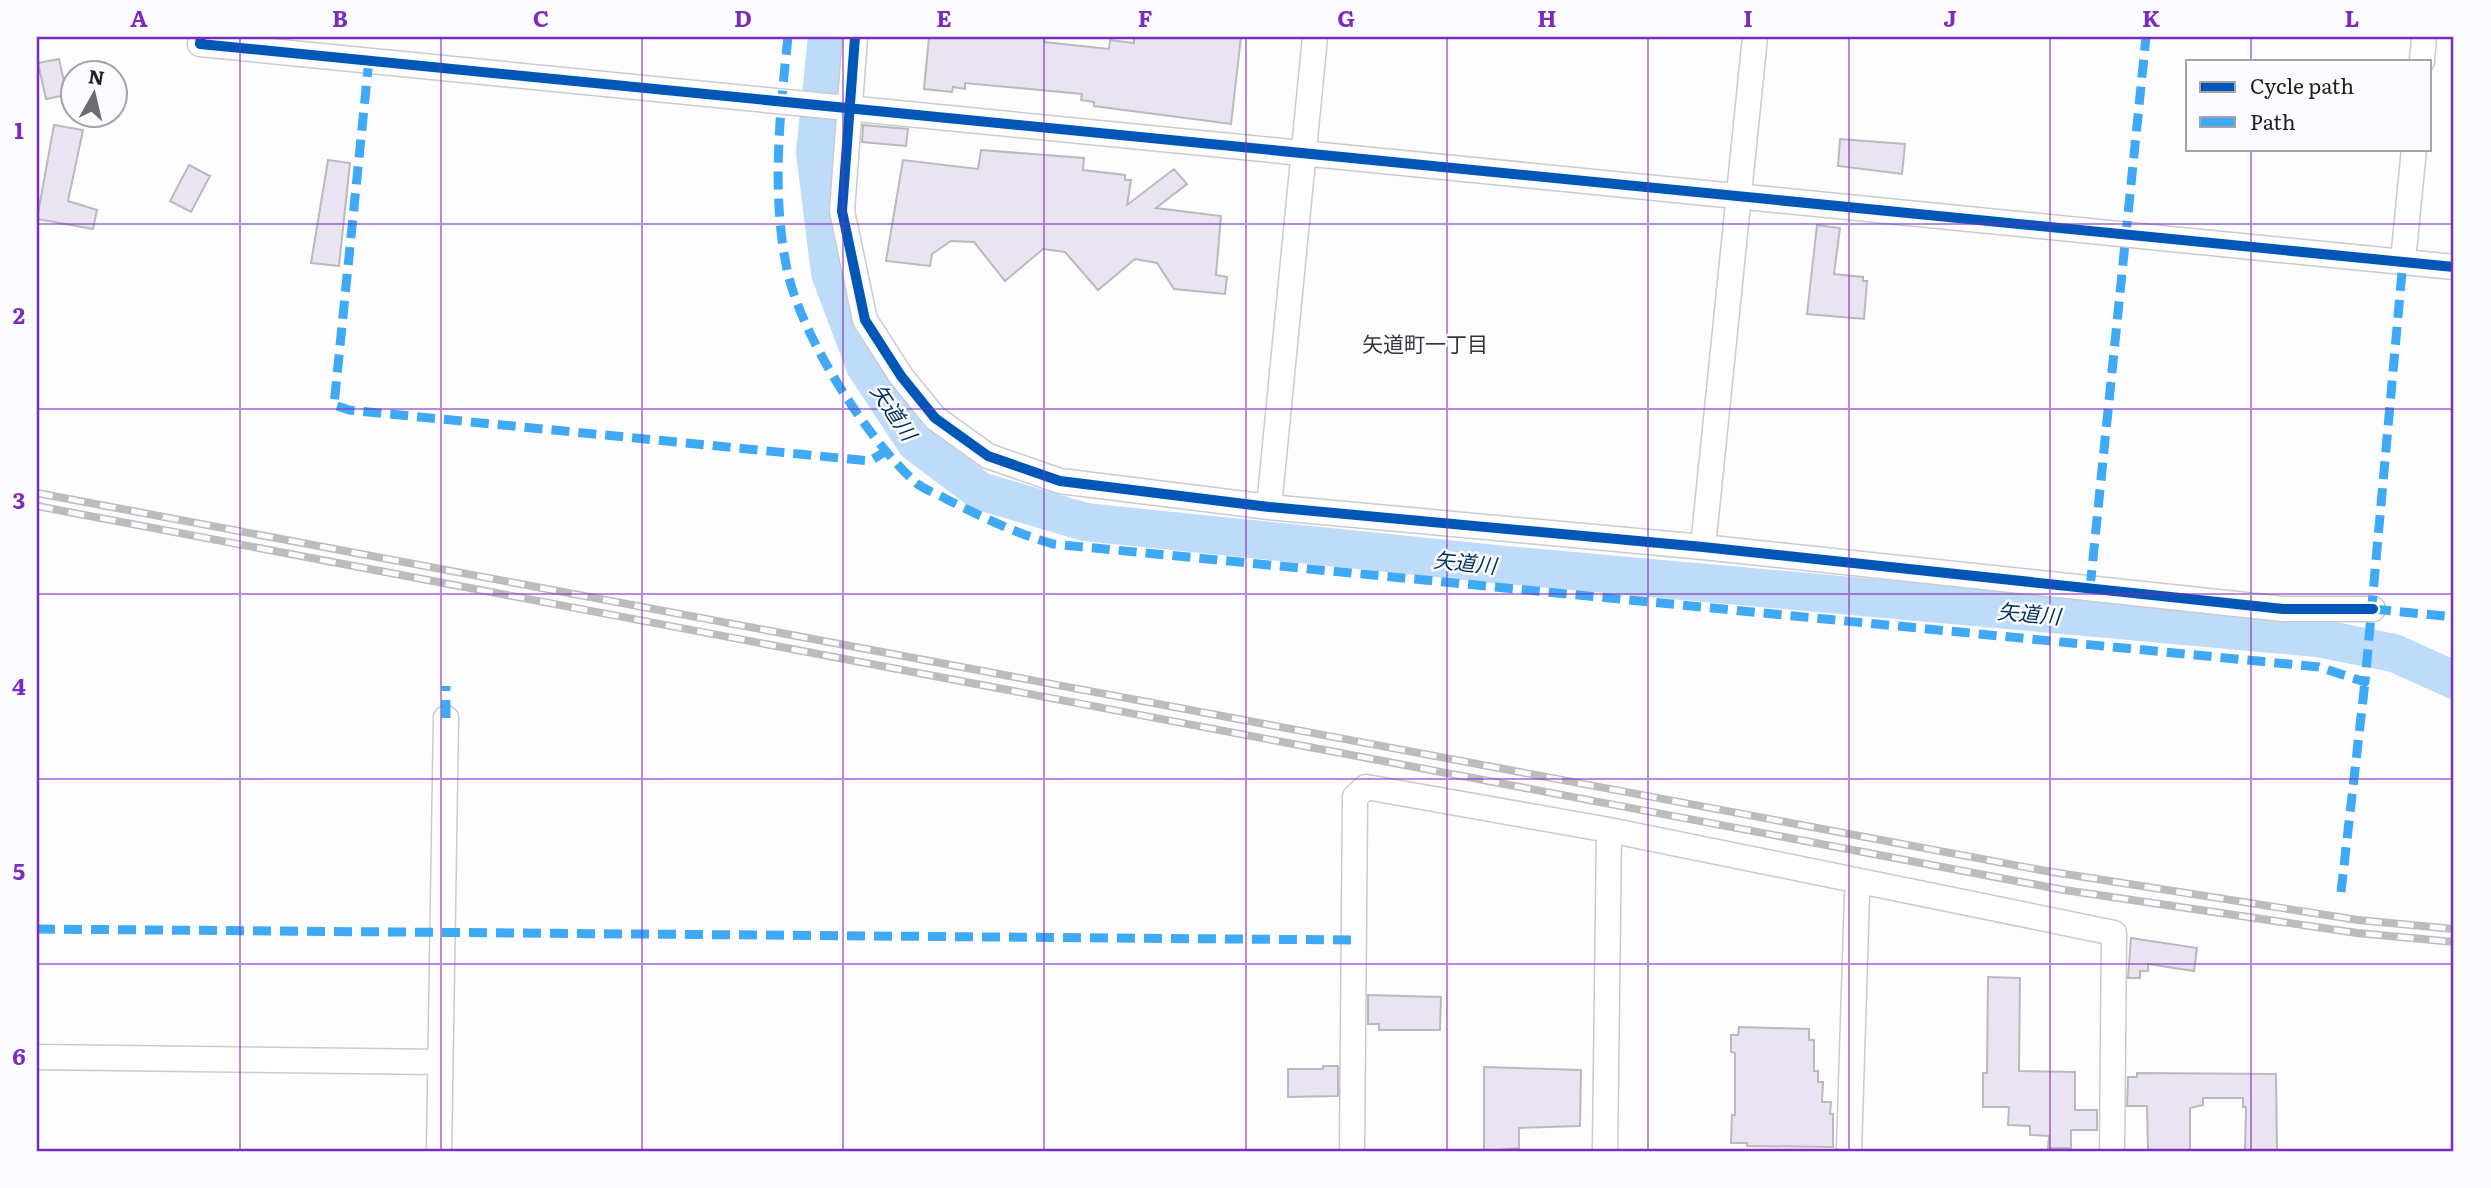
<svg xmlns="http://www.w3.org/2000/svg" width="2491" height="1188" viewBox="0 0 2491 1188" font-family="Literata,'Noto Sans JP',serif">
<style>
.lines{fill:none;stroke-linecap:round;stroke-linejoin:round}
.river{stroke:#bfdbfa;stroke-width:38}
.building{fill:#e9e3f2;stroke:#bab9bb;stroke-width:2}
.minor-casing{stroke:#cbcacc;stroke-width:27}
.minor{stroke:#fff;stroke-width:24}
.rail-casing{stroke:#bcbcbd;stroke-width:8}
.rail{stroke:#fcfbff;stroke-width:5;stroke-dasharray:16;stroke-linecap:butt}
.quiet{stroke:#3fa9f5;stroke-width:9;stroke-dasharray:18 9;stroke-linecap:butt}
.cycleway-casing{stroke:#fcfbff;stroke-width:15}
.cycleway{stroke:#0057b8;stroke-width:10}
.grid{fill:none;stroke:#7b2cbf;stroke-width:2;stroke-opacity:0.55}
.labels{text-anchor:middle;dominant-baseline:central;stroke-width:5;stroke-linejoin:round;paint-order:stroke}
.neighbourhood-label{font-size:21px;fill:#37343b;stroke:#fcfbff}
.water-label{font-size:21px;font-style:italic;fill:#00315e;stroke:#fcfbff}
.neatline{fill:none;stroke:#7b2cbf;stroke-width:2.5}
.grid-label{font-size:23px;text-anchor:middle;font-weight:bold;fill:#7b2cbf}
</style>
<rect width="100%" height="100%" fill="#fdfcfe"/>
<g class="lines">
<path class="river" d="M827 37 815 152 830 273 865 366 916 443 980 491 1085 522 1495 564 2318 638 2394 653 2454 680"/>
</g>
<path class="building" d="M929 37H1045L1044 42 1109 49 1110 40 1134 43V37H1241L1231 124 1094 106V102L1081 100 1082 94 965 83V89L953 87 952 92 924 89Z
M59 59 67 95 46 99 38 63Z
M54 125 83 130 68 201 97 210 93 229 37 219Z
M863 125 908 129 906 146 862 142Z
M1840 139 1905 144 1902 174 1838 166Z
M981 150 1084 158 1083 170 1125 175V180H1131L1127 205 1174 169 1187 184 1156 208 1221 216 1216 275 1227 277 1225 294 1174 289 1157 263 1135 259 1098 290 1065 252 1043 249 1005 281 974 242 951 241 932 254 930 266 886 261 903 160 978 169Z
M328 160 350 163 339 266 311 263Z
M189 165 210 176 191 212 170 201Z
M1817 225 1840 228 1834 274 1863 277V281H1867L1864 319 1807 314Z
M2131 938 2197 948 2194 971 2148 964V971H2140V978H2128Z
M1988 977 2020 978 2019 1071 2075 1072V1110H2097V1130H2071V1148H2048L2049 1136 2030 1135V1126L2008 1125 2009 1107H1983V1073H1987Z
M1368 995 1441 997 1440 1030H1379V1024H1368Z
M1739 1027 1809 1029V1040H1814V1071H1818V1082H1823L1822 1102H1831L1830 1114H1833V1147L1747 1146V1143H1731L1732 1115H1735V1053L1731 1052V1035H1738Z
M1323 1066H1338V1096L1288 1097V1069H1323Z
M1484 1067 1581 1070 1580 1126 1519 1128V1148L1484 1151Z
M2137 1073 2276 1074 2277 1151H2245L2246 1107H2243V1098H2203V1105L2190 1108V1151H2148L2147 1106H2127L2128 1077H2137Z"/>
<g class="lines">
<defs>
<path id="minor" d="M201 37 200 44 2454 267
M855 37 842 211 865 320 901 376 935 418 988 456 1060 481 1269 507 1703 547 2283 609H2373
M2422 61 2424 37
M2403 261 2414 149
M1269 507 1315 37
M1703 547 1755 37
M1609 830 1860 881 1857 895 1849 1151
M1860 881 2114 933 2112 1151
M37 1057 439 1062
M439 1151 446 718
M1352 1151 1355 797 1366 787 1609 830 1605 1151"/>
</defs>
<use href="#minor" class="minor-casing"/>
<use href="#minor" class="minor"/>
<defs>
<path id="rail" d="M37 493 2046 871 2358 920 2454 929
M37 506 2064 890 2357 933 2454 942"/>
</defs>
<use href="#rail" class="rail-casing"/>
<use href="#rail" class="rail"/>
<path class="quiet" d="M788 37C780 113 771 193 787 269 800 334 865 436 914 481 922 489 936 493 946 499 982 517 1015 533 1053 544L2319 667 2365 682 2403 261
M369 59 334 405 349 410 870 461 888 450
M2090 588 2146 37
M2373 609 2454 617
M446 718V686
M2341 892 2365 682
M37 929 1353 940"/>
<defs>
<path id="cycleway" d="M201 37 200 44 2454 267
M855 37 842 211 865 320 901 376 935 418 988 456 1060 481 1269 507 1703 547 2283 609H2373"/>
</defs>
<use href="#cycleway" class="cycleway-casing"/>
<use href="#cycleway" class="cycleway"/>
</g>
<path class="grid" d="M240 37V1151M441 37V1151M642 37V1151M843 37V1151M1044 37V1151M1246 37V1151M1447 37V1151M1648 37V1151M1849 37V1151M2050 37V1151M2251 37V61M2251 149V1151M37 224H2454M37 409H2454M37 594H2454M37 779H2454M37 964H2454"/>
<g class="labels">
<g class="neighbourhood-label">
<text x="1425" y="342">矢道町一丁目</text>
</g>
<g class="water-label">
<text transform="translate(895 411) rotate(56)">矢道川</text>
<text transform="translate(1465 561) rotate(6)">矢道川</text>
<text transform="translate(2029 612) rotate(5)">矢道川</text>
</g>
</g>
<rect width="2491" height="1188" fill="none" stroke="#fcfbff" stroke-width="77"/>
<rect x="2186" y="60" width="245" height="91" fill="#fcfbff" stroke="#a4a3a6" stroke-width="2"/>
<rect x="2200" y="82" width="35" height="10" fill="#0057b8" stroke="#a4a3a6" stroke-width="2"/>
<text x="2250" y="94" font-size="21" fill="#1f1e21">Cycle path</text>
<rect x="2200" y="117" width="35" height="10" fill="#3fa9f5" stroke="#a4a3a6" stroke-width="2"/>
<text x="2250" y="130" font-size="21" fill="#1f1e21">Path</text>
<g transform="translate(94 94) rotate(8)"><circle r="33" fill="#fcfbff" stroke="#a4a3a6" stroke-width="2"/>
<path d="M0-5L12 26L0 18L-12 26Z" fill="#6d6c6e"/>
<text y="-10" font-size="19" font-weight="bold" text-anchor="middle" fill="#1f1e21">N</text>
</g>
<rect x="38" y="38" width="2414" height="1112" class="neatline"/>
<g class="grid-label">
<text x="139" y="27">A</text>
<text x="340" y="27">B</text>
<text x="541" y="27">C</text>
<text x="743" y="27">D</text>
<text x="944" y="27">E</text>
<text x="1145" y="27">F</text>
<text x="1346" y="27">G</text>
<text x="1547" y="27">H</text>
<text x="1748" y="27">I</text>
<text x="1950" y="27">J</text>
<text x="2151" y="27">K</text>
<text x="2352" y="27">L</text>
<text x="19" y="139">1</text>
<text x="19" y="324">2</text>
<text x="19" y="509">3</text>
<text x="19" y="695">4</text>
<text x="19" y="880">5</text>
<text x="19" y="1065">6</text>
</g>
</svg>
